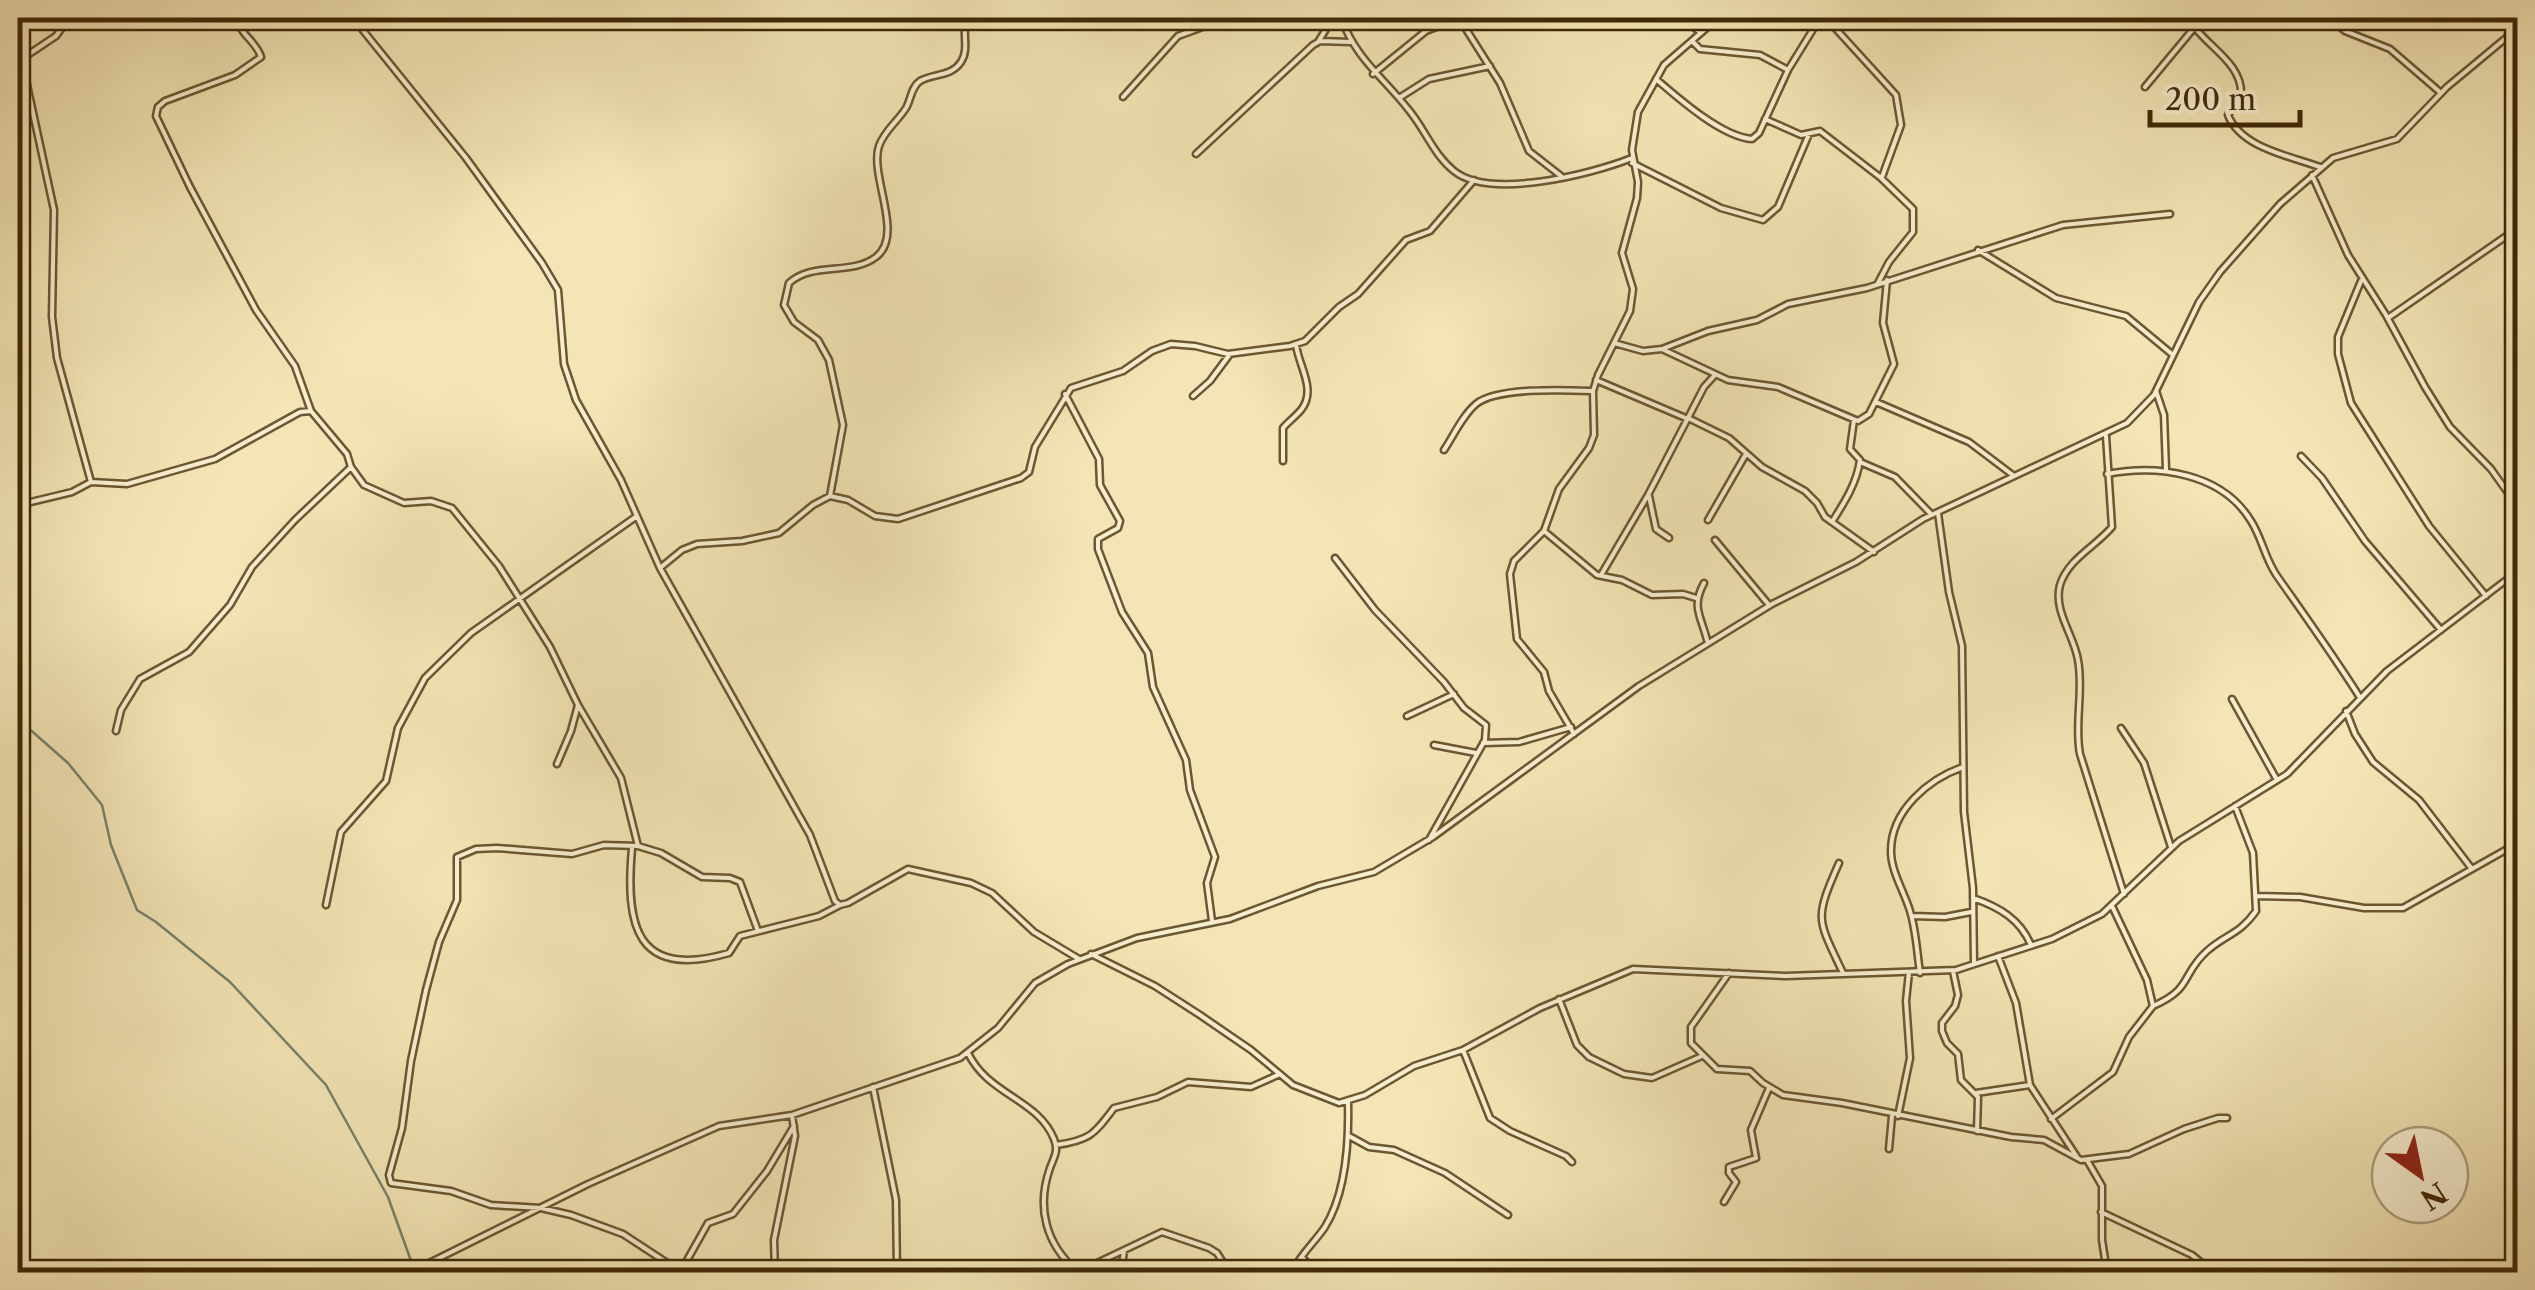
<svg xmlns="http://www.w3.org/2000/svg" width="2535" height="1290" viewBox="0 0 2535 1290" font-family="'Libre Caslon Text',serif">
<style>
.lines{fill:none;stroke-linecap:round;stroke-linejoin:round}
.stream{stroke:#76836b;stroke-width:2.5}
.street-casing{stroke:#6c5732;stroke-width:9}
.street{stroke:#f7eecf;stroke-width:4}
</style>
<rect width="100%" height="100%" fill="#f3e5b5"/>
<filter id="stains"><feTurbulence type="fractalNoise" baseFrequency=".002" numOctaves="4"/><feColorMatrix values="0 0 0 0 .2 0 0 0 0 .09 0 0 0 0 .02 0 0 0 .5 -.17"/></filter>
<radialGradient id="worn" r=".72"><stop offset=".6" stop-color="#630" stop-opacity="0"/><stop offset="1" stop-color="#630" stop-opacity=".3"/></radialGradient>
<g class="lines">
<path class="stream" d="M18 719 68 763 102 805 111 845 137 910 156 922 230 982 326 1085 388 1197 415 1272"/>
<defs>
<path id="street" d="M69 18 56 36 26 56 24 71 54 210 52 317 57 358 91 482
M237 18C240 35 257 42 261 57L235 75 165 101 158 107 156 116 190 187 256 310 295 366 311 411
M353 18 466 158 542 263 558 290 564 364 576 400 621 480 660 568 810 835 835 901 840 905 848 903 908 869 971 883 992 893 1034 932 1079 959
M1341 18C1357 60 1381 75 1408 109 1425 129 1433 154 1454 171 1490 200 1592 174 1632 158
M1459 18 1500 83 1529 151 1561 176
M1681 18 1700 32
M1826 18 1896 95 1901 125 1882 177
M2189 18C2202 45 2243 61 2241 95L2228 115C2241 148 2290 156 2320 167
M2329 18 2345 31 2390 49 2441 93
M1692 41 1700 49 1760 55 1788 70
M1318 42 1333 18
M1373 74 1426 31 1460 18
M1656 79C1678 98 1722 137 1752 139L1759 133 1788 70 1820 18
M2145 87 2194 28
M1123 97 1178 36 1227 18
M1399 98 1429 79 1490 66
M1765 119 1801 135 1820 131 1881 178 1913 209V232L1889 262 1878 283
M1196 154 1313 45 1320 41 1351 42
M1632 163 1721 208 1763 220 1778 207 1809 134
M2312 175 2348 255 2386 315 2425 387 2450 427 2491 469 2518 507
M1978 250 2056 298 2126 316 2173 355
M2361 281 2338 337V354L2351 403 2429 526 2486 596
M2388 318 2518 228
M1614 343 1643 351 1662 349 1708 331 1757 320 1788 304 1867 288 2063 225 2170 214
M1664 350 1728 380 1778 387 1858 421 1869 414 1894 364 1883 323 1887 280
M1596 380 1688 419
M2156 391 2164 415 2166 469
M1065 394 1099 459 1100 485 1120 521 1118 528 1098 539V549L1122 612 1148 653 1153 687 1186 760 1190 790 1215 857 1207 883 1212 921
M1193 396 1210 381 1230 354
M1876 402 1969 442 2014 476
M1688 418 1729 438 1762 467 1805 491 1817 503 1825 517 1874 552
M2106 436 2112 527C2095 547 2068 559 2060 585 2053 611 2074 635 2078 660 2084 692 2074 723 2080 754L2124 894
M1444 450C1454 435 1462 416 1476 404 1497 387 1565 390 1593 391
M2301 456 2322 478 2365 541 2441 630
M1283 461V428C1288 422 1295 417 1301 410 1317 390 1299 367 1296 345
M1860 462 1895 477 1931 514
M2107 474C2158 464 2222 473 2251 521 2262 538 2265 559 2277 576 2305 616 2333 655 2359 696
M830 496 843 425 829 360 818 340 794 322 784 305 789 283C813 261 851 276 876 257 905 235 869 176 879 146 884 131 898 121 906 108 911 100 911 87 920 81 934 73 951 77 961 62 970 48 961 32 967 18
M1649 496 1656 529 1669 538
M18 505 72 492 91 482 127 484 215 459 300 412 311 411 347 454 351 467 364 485 404 503 431 501 452 508 499 566 550 647 578 705 621 778 638 846
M1938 513 1949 592 1962 646 1964 812 1973 888 1974 964
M1708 520 1746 454
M1832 522C1844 503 1857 483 1860 460L1850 449 1854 420
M1544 531 1597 575 1622 580 1652 595 1683 594 1696 598
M1715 540 1769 605
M1335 558 1375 610 1444 682 1464 708 1486 725 1485 740 1429 840
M660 568 682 550 697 544 742 541 779 533 813 505 830 496 848 500 875 516 898 519 1021 478 1029 472 1035 447 1071 388 1123 371 1152 351 1171 344 1195 346 1228 354 1290 346 1305 341 1339 307 1358 294 1406 240 1430 231 1474 180
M1601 575 1648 495 1704 387 1714 376
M1704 583C1691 607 1701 616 1707 640
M2232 699 2277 780
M2346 711 2355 734 2373 762 2419 800 2472 869
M1407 716 1454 694
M2121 728 2144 763 2171 847
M116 731 121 710 140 679 189 652 230 605 252 567 295 520 351 467
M1574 734 1549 691 1544 672 1517 639 1510 574 1514 561 1544 531 1559 489 1589 448 1594 435 1593 391 1598 375 1630 311 1633 289 1622 253 1637 198 1638 182 1632 150 1638 112 1664 65 1718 18
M1483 743 1519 742 1571 727
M1434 745 1476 753
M557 764 571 731 578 705
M632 848C625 926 636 980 729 953L740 936 819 916 840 905
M1839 863C1814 920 1817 918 1843 973
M2256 896 2300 897 2364 908H2403L2518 843
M1973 898C1999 907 2020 919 2031 945
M326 905 341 832 386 781 398 728 425 678 471 633 637 516
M1912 916 1945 917 1971 912
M1091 954 1155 986 1200 1015 1251 1050 1293 1085 1339 1103 1365 1095 1414 1066 1463 1050 1540 1008 1633 969 1786 976 1956 970 2052 939 2102 914 2179 841 2287 774 2387 671 2518 571
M1998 956 2016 1003 2030 1085 2077 1157
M1953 971 1958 995 1955 1006 1942 1023V1031L1947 1043 1958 1054 1961 1080 1978 1097 1977 1131
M1729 973 1691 1027V1043L1717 1069 1750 1071 1763 1083 1783 1095 1842 1103 2011 1137 2044 1140 2081 1160 2129 1154 2184 1129 2218 1118H2227
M1920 973C1917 952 1916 930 1910 911 1904 891 1891 872 1891 851 1891 810 1929 779 1963 767
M1559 999 1577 1045 1589 1057 1624 1074 1652 1078 1702 1056
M2153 1006C2193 989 2181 974 2207 951 2226 934 2239 935 2256 911L2253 853 2235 806
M1463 1050 1490 1118 1510 1131 1566 1156 1572 1162
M968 1053C988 1095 1038 1099 1054 1139 1059 1151 1054 1157 1050 1168 1036 1208 1046 1245 1078 1272
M873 1087 896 1200 897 1272
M1976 1093 2030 1085
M18 1108H22
M1898 1116 1910 1058 1906 1001 1909 972
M2051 1119 2113 1072 2129 1037 2153 1006 2147 980 2112 906
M1349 1136 1369 1147 1394 1150 1445 1173 1508 1215
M1056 1145C1091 1140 1094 1134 1114 1108L1157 1097 1188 1082 1251 1087 1280 1074
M1889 1149 1892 1116
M2087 1160 2102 1186V1240L2107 1272
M1724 1202 1736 1182 1729 1173V1167L1756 1158 1751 1130 1769 1088
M2101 1212 2192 1255 2213 1272
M1302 1257 1315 1272
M681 1271 708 1223 733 1214 767 1171 794 1126
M411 1272 588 1184 719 1126 792 1115 960 1058 998 1028 1035 983 1068 964 1137 938 1230 919 1318 886 1374 872 1433 837 1639 686 1772 604 1856 562 1923 519 2127 423 2154 395 2199 302 2220 272 2280 204 2333 158 2397 139 2447 87 2518 28
M681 1272 623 1234 571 1215 541 1208 491 1205 451 1191 391 1183 389 1175 402 1128 411 1061 426 990 439 942 457 900V857L476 849 497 848 572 854 604 845 638 846 661 853 702 877 730 878 740 882 758 931
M775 1272 774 1240 795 1136 792 1115
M1078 1272 1162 1232 1209 1248 1217 1253 1229 1272
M1121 1272 1124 1251
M1292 1272C1300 1255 1314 1243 1325 1227 1346 1193 1349 1141 1348 1102"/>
</defs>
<use href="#street" class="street-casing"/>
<use href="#street" class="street"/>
</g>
<rect width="2535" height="1290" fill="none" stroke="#f3e5b5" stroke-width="60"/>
<rect x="20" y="20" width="2495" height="1250" fill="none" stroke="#3f2807" stroke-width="5"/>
<rect x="30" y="30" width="2475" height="1230" fill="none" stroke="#3f2807" stroke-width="2.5"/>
<g transform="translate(2420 1175) rotate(147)"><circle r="48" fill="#f7eecf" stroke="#ad9f7f" stroke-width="2.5"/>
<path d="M0-8L18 38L0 25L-18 38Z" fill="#8f2418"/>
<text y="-15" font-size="28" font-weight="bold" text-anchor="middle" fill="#3f2807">N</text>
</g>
<path d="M2150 110v15h150v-15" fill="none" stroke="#3f2807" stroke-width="5"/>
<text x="2165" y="110" font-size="30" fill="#3f2807" stroke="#f7eecf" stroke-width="8" paint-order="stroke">200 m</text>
<rect width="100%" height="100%" filter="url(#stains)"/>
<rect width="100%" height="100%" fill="url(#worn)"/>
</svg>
